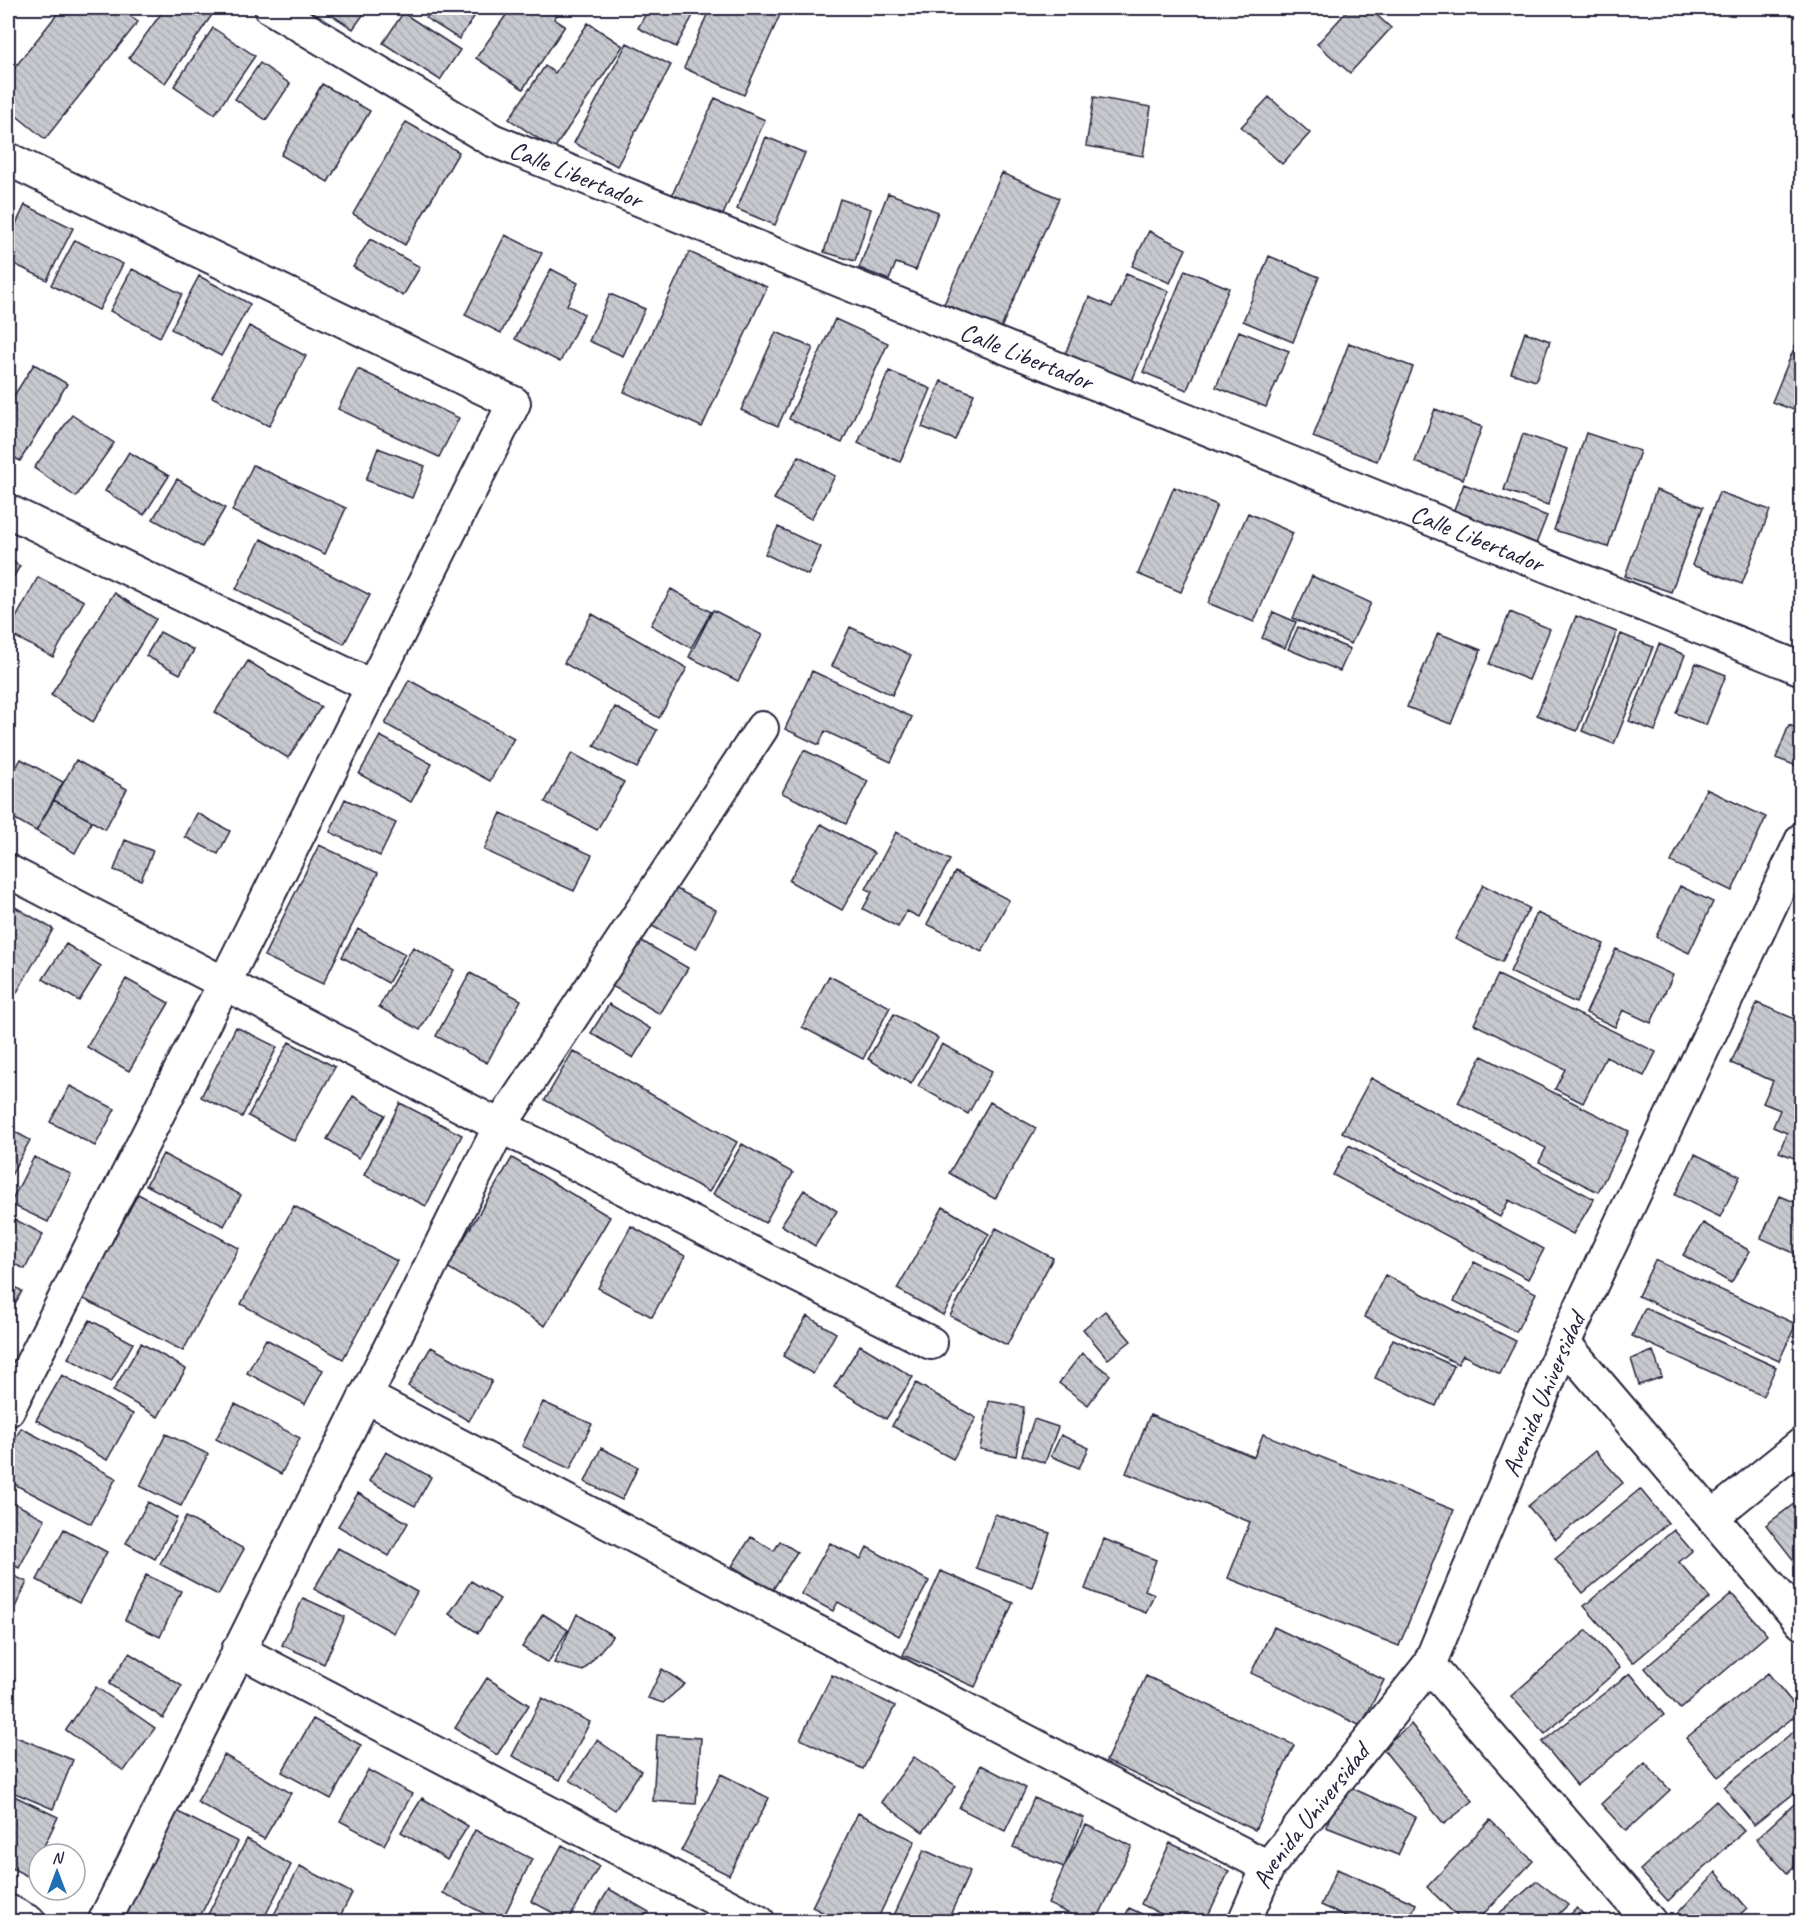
<svg xmlns="http://www.w3.org/2000/svg" width="1809" height="1929" viewBox="0 0 1809 1929" font-family="Caveat,sans-serif">
<style>
.building{fill:url(#building-back-hatch);stroke:#22223b;stroke-width:1.5}
.lines{fill:none;stroke-linecap:round;stroke-linejoin:round}
.street-casing{stroke:#22223b;stroke-width:36}
.street{stroke:#fff;stroke-width:32}
.labels{text-anchor:middle;dominant-baseline:central;stroke-width:4.5;stroke-linejoin:round;paint-order:stroke}
.street-label{font-size:26px;fill:#22223b;stroke:#fff}
</style>
<defs>
<pattern id="building-back-hatch" width="6" height="6" patternUnits="userSpaceOnUse" patternTransform="scale(1.5)"><rect width="6" height="6" fill="#c8c8cf"/><path d="M-1 5l2 2M0 0l6 6M5-1l2 2" fill="none" stroke="#acacb3"/></pattern>
</defs>
<rect width="100%" height="100%" fill="#fff"/>
<filter id="ink" filterUnits="userSpaceOnUse"><feTurbulence type="fractalNoise" baseFrequency=".0167" numOctaves="2"/><feDisplacementMap in="SourceGraphic" scale="12" xChannelSelector="R" yChannelSelector="G"/><feConvolveMatrix kernelMatrix="1 2 1 2 8 2 1 2 1" color-interpolation-filters="sRGB"/></filter>
<g filter="url(#ink)">
<path class="building" d="M62 8H120L138 22 45 139 8 109V76Z
M165 8H207L214 12 165 83 129 58Z
M321 8H368L353 29Z
M433 8H480L459 39 426 18Z
M511 8H561L554 19 565 26 523 89 476 58Z
M649 8H697L676 47 638 28Z
M710 8H783L744 95 684 68Z
M1350 8H1369L1391 28 1350 73 1317 44Z
M403 13 460 50 440 80 383 43Z
M588 23 623 46 554 149 509 119 545 66 555 73Z
M213 28 255 56 215 114 174 86Z
M627 43 671 65 617 166 574 143Z
M260 63 290 84 266 120 235 99Z
M322 84 370 111 328 182 281 155Z
M1094 97 1151 107 1143 156 1086 146Z
M1269 97 1310 133 1282 164 1241 127Z
M715 98 765 120 722 217 672 195Z
M406 122 459 152 405 245 353 214Z
M766 137 805 153 775 225 737 209Z
M1002 173 1059 198 1001 328 944 304Z
M888 193 938 212 916 270 896 263 889 280 859 268Z
M840 199 871 209 855 261 824 252Z
M25 205 73 228 47 280 8 261V241Z
M1149 231 1186 249 1170 283 1132 266Z
M505 235 542 253 501 333 465 315Z
M370 239 420 267 403 296 353 267Z
M75 240 123 264 99 310 51 285Z
M689 252 767 287 702 427 624 392Z
M1269 256 1319 277 1293 342 1243 321Z
M132 269 182 294 160 337 110 311Z
M551 269 578 283 567 305 584 314 560 362 515 339Z
M1185 270 1229 288 1187 390 1143 372Z
M1126 274 1169 291 1132 381 1065 354 1089 297 1112 307Z
M199 276 250 304 221 356 171 329Z
M610 294 645 309 623 356 589 341Z
M835 319 888 343 842 443 789 419Z
M249 326 306 356 269 426 212 397Z
M1239 331 1289 351 1266 407 1216 387Z
M776 332 813 348 778 426 741 410Z
M1525 332 1550 341 1536 381 1511 373Z
M1797 341 1802 343V413L1772 402Z
M1349 343 1413 367 1377 461 1313 437Z
M34 364 67 384 20 461 8 454V405Z
M358 369 459 418 439 457 338 409Z
M889 371 931 389 900 462 858 443Z
M941 381 974 394 955 440 922 427Z
M1435 409 1482 427 1463 479 1415 462Z
M72 415 114 443 76 497 34 468Z
M1586 433 1640 451 1608 547 1554 530Z
M1523 434 1567 449 1548 505 1504 490Z
M378 448 425 466 412 498 366 480Z
M129 452 169 476 144 515 105 491Z
M799 456 835 476 811 519 774 499Z
M253 465 346 508 325 554 232 511Z
M177 479 225 508 202 547 153 519Z
M1464 484 1547 516 1536 544 1453 512Z
M1174 487 1217 505 1181 592 1138 574Z
M1656 490 1703 507 1671 592 1625 576Z
M1719 492 1770 510 1742 584 1692 565Z
M1248 513 1293 533 1254 622 1208 603Z
M778 527 821 547 808 575 765 554Z
M261 539 370 595 344 644 236 589Z
M8 559 20 566 8 586Z
M1312 576 1371 603 1351 644 1293 618Z
M38 577 84 601 53 657 8 633Z
M671 589 711 612 691 648 651 625Z
M114 593 156 619 93 722 51 695Z
M713 610 762 635 738 681 689 657Z
M1273 612 1296 622 1285 648 1262 638Z
M1510 612 1550 629 1529 680 1489 664Z
M592 614 687 668 659 718 564 663Z
M1576 616 1617 632 1577 731 1537 715Z
M850 627 911 655 892 695 832 666Z
M1298 627 1350 649 1340 671 1288 649Z
M160 632 194 650 180 674 146 656Z
M1438 633 1481 650 1451 724 1407 707Z
M1621 634 1653 647 1614 744 1582 731Z
M1659 644 1685 655 1655 731 1629 721Z
M248 661 321 707 288 758 215 712Z
M1696 663 1726 675 1706 725 1676 713Z
M812 671 912 717 891 762 825 731 819 745 785 729Z
M409 680 514 738 490 781 385 724Z
M615 707 657 730 637 768 594 746Z
M1789 725 1802 730V768L1776 758Z
M380 736 432 764 411 802 359 774Z
M804 750 868 781 846 824 782 793Z
M572 753 624 782 597 830 545 802Z
M21 759 63 782 36 831 8 815V782Z
M76 760 127 789 105 829 54 800Z
M1706 789 1766 817 1732 891 1671 862Z
M345 799 396 823 380 856 330 832Z
M54 800 92 821 75 853 36 831Z
M197 813 230 831 218 854 185 837Z
M501 813 592 855 574 891 484 850Z
M821 824 874 853 842 910 789 881Z
M896 832 950 860 919 917 907 911 898 927 863 909 872 892 866 889Z
M125 840 153 851 141 880 114 870Z
M319 845 378 873 323 984 264 956Z
M955 872 1009 900 982 952 927 924Z
M669 885 716 910 696 949 648 924Z
M1483 885 1529 908 1502 962 1455 939Z
M1680 886 1713 902 1689 953 1656 937Z
M8 903 53 929 8 1008Z
M1537 913 1604 944 1576 1003 1510 972Z
M358 929 405 954 388 983 342 957Z
M640 940 688 968 660 1014 612 986Z
M66 944 101 966 79 1001 43 979Z
M413 947 454 970 420 1030 379 1007Z
M1616 949 1673 975 1651 1023 1623 1010 1615 1027 1586 1013Z
M470 973 521 1000 487 1063 436 1036Z
M1498 975 1656 1052 1644 1076 1606 1057 1583 1103 1555 1089 1565 1069 1474 1024Z
M829 976 890 1007 863 1059 802 1027Z
M126 979 169 1003 129 1071 87 1047Z
M1757 1003 1802 1022V1161L1779 1152 1787 1133 1773 1127 1780 1110 1763 1103 1773 1081 1731 1063Z
M609 1004 651 1029 633 1058 591 1033Z
M894 1014 938 1038 911 1084 868 1059Z
M236 1027 277 1047 242 1117 201 1097Z
M289 1042 335 1067 294 1141 248 1116Z
M942 1044 992 1071 968 1114 918 1086Z
M573 1051 737 1142 709 1192 545 1100Z
M1482 1056 1629 1131 1598 1192 1539 1162 1546 1148 1458 1103Z
M1371 1078 1594 1199 1573 1234 1509 1200 1500 1217 1342 1132Z
M70 1086 115 1109 95 1146 50 1122Z
M353 1096 385 1115 359 1158 327 1139Z
M990 1102 1036 1128 995 1199 949 1173Z
M400 1103 462 1135 426 1206 364 1175Z
M8 1128 30 1140 8 1181Z
M742 1144 793 1173 765 1223 713 1194Z
M1349 1145 1544 1249 1528 1279 1333 1175Z
M163 1154 241 1195 224 1226 146 1185Z
M1695 1154 1740 1176 1720 1217 1675 1195Z
M34 1157 71 1174 48 1222 10 1204Z
M512 1158 610 1217 545 1326 447 1267Z
M804 1190 837 1211 815 1246 781 1225Z
M138 1194 239 1248 183 1351 82 1298Z
M1780 1196 1802 1205V1246L1798 1255 1761 1238Z
M294 1206 397 1261 343 1359 241 1304Z
M943 1207 989 1234 943 1315 897 1289Z
M8 1216 43 1234 25 1269 8 1261Z
M1703 1223 1750 1251 1731 1283 1683 1255Z
M631 1226 685 1256 652 1317 598 1288Z
M996 1228 1053 1258 1007 1345 950 1316Z
M1655 1260 1796 1324 1779 1361 1638 1296Z
M1474 1262 1536 1293 1516 1332 1454 1301Z
M1385 1275 1516 1341 1500 1374 1463 1355 1458 1364 1364 1317Z
M8 1283 22 1291 8 1317Z
M1645 1308 1776 1367 1763 1396 1632 1336Z
M1105 1311 1131 1341 1108 1359 1083 1329Z
M807 1316 836 1333 813 1374 783 1356Z
M90 1320 133 1343 111 1382 68 1358Z
M266 1339 323 1370 305 1404 247 1373Z
M1393 1339 1454 1366 1436 1406 1375 1378Z
M141 1343 186 1369 158 1417 113 1391Z
M860 1345 913 1377 886 1419 834 1387Z
M431 1347 492 1381 469 1421 408 1386Z
M1653 1351 1662 1377 1639 1385 1631 1359Z
M1082 1353 1110 1375 1088 1405 1059 1383Z
M62 1375 133 1414 107 1460 36 1420Z
M916 1383 976 1418 953 1459 892 1426Z
M989 1401 1024 1407 1016 1456 980 1449Z
M543 1402 592 1424 570 1469 522 1446Z
M235 1404 300 1438 281 1474 216 1439Z
M1150 1415 1254 1457 1263 1434 1454 1510 1399 1646 1228 1578 1250 1522 1126 1473Z
M1034 1419 1058 1427 1045 1463 1022 1455Z
M21 1428 116 1478 91 1524 8 1481V1453Z
M166 1434 208 1454 181 1506 140 1486Z
M1061 1435 1089 1448 1079 1468 1051 1456Z
M601 1448 638 1467 622 1500 585 1482Z
M1595 1451 1623 1483 1556 1539 1528 1506Z
M386 1452 431 1477 415 1506 369 1481Z
M1640 1489 1668 1523 1583 1593 1555 1559Z
M358 1493 408 1523 389 1556 338 1526Z
M8 1500 45 1519 19 1568 8 1562Z
M148 1502 177 1518 155 1559 126 1543Z
M1795 1503 1802 1512V1565L1799 1567 1766 1525Z
M995 1514 1050 1533 1032 1587 976 1568Z
M186 1517 244 1549 218 1595 160 1564Z
M64 1529 107 1552 79 1603 37 1580Z
M1674 1530 1692 1551 1679 1562 1710 1598 1633 1663 1584 1606Z
M751 1537 774 1551 780 1541 797 1552 772 1591 732 1566Z
M1104 1539 1156 1560 1145 1590 1154 1594 1146 1613 1085 1589Z
M830 1543 861 1559 867 1547 929 1581 899 1636 838 1602 833 1611 801 1594Z
M338 1548 417 1592 394 1633 314 1589Z
M941 1571 1013 1603 975 1687 903 1655Z
M8 1573 27 1582 8 1622Z
M146 1575 181 1591 160 1637 125 1620Z
M471 1581 500 1599 478 1633 449 1614Z
M1732 1594 1767 1635 1680 1709 1645 1668Z
M303 1598 345 1617 324 1664 282 1645Z
M543 1614 568 1630 548 1663 522 1647Z
M577 1614 613 1636 583 1671 554 1663Z
M1274 1627 1384 1680 1361 1726 1251 1673Z
M1587 1630 1620 1668 1545 1734 1511 1696Z
M129 1653 182 1686 163 1718 109 1684Z
M662 1669 685 1684 663 1703 648 1698Z
M1630 1673 1664 1715 1577 1785 1542 1742Z
M1768 1673 1800 1712 1718 1777 1686 1738Z
M832 1675 895 1706 863 1769 800 1739Z
M1146 1676 1294 1745 1255 1830 1106 1761Z
M487 1678 529 1705 497 1755 455 1728Z
M96 1687 155 1728 124 1771 66 1730Z
M542 1698 590 1722 560 1780 512 1756Z
M313 1719 361 1745 331 1799 282 1772Z
M1411 1724 1473 1801 1444 1824 1382 1748Z
M1802 1725V1787L1754 1825 1724 1787Z
M9 1734 73 1760 53 1809 8 1790V1739Z
M657 1735 701 1738 696 1804 653 1801Z
M597 1740 641 1771 615 1810 570 1780Z
M224 1755 291 1793 264 1839 197 1802Z
M914 1757 956 1786 923 1832 881 1802Z
M1645 1763 1670 1790 1626 1831 1601 1804Z
M981 1765 1026 1788 1005 1831 959 1808Z
M368 1770 412 1794 384 1845 340 1821Z
M721 1774 769 1798 729 1875 681 1851Z
M1343 1784 1416 1817 1398 1855 1326 1827Z
M8 1793 58 1817 29 1877 8 1866Z
M1802 1797V1859L1787 1873 1756 1839Z
M422 1798 468 1826 447 1860 401 1832Z
M1034 1798 1084 1818 1064 1867 1013 1847Z
M1716 1801 1744 1831 1668 1901 1640 1870Z
M174 1810 238 1842 197 1922H116Z
M858 1813 915 1841 876 1922H842L812 1907Z
M1490 1820 1533 1861 1476 1922H1463L1427 1887Z
M1086 1825 1132 1846 1096 1922H1087L1048 1904 1064 1867Z
M475 1830 532 1859 501 1922 443 1893Z
M247 1839 291 1865 262 1922H204Z
M1170 1843 1229 1871 1205 1922H1177L1141 1904Z
M562 1845 599 1866 568 1921 531 1901Z
M924 1850 970 1871 947 1922H891Z
M300 1866 352 1893 337 1922H270Z
M1337 1869 1416 1904 1408 1922H1359L1321 1905Z
M1716 1872 1747 1908 1732 1922H1683L1676 1915Z
M1537 1881 1568 1905 1550 1922H1489Z
M609 1889 649 1912 643 1922H589Z
M1129 1908 1159 1922H1123Z
M1577 1908 1591 1922H1563Z"/>
<g class="lines">
<defs>
<g id="street">
<path id="s1" d="M271 8 492 140 1802 669"/>
<path d="M8 159 514 403 225 982 8 1410"/>
<path d="M8 511 373 687"/>
<path d="M8 871 500 1126 931 1343"/>
<path d="M1564 1343 1802 1623"/>
<path d="M365 1396 1268 1867"/>
<path d="M1713 1516 1802 1444"/>
<path d="M238 1650 759 1922"/>
<path d="M1429 1665 1650 1922"/>
<path d="M8 1911 29 1922"/>
<path d="M104 1922 500 1126 762 728"/>
<path id="s2" d="M1244 1922 1268 1867 1429 1665 1564 1343 1802 839"/>
</g>
</defs>
<use href="#street" class="street-casing"/>
<use href="#street" class="street"/>
</g>
</g>
<g class="labels">
<g class="street-label">
<text stroke="none"><textPath href="#s1" startOffset="348">Calle Libertador</textPath></text>
<text stroke="none"><textPath href="#s1" startOffset="834">Calle Libertador</textPath></text>
<text stroke="none"><textPath href="#s1" startOffset="1320">Calle Libertador</textPath></text>
<text stroke="none"><textPath href="#s2" startOffset="612">Avenida Universidad</textPath></text>
<text stroke="none"><textPath href="#s2" startOffset="126">Avenida Universidad</textPath></text>
</g>
</g>
<rect width="1809" height="1929" fill="none" stroke="#fff" stroke-width="30"/>
<rect x="15" y="15" width="1779" height="1899" fill="none" stroke="#22223b" stroke-width="2" filter="url(#ink)"/>
<g transform="translate(57 1872)"><circle r="28" fill="#ffffff" stroke="#a7a7b1" stroke-width="1.5"/>
<path d="M0-4.5L10 22L0 15L-10 22Z" fill="#1f6fb2"/>
<text y="-9" font-size="16" font-weight="bold" text-anchor="middle" fill="#22223b">N</text>
</g>
</svg>
